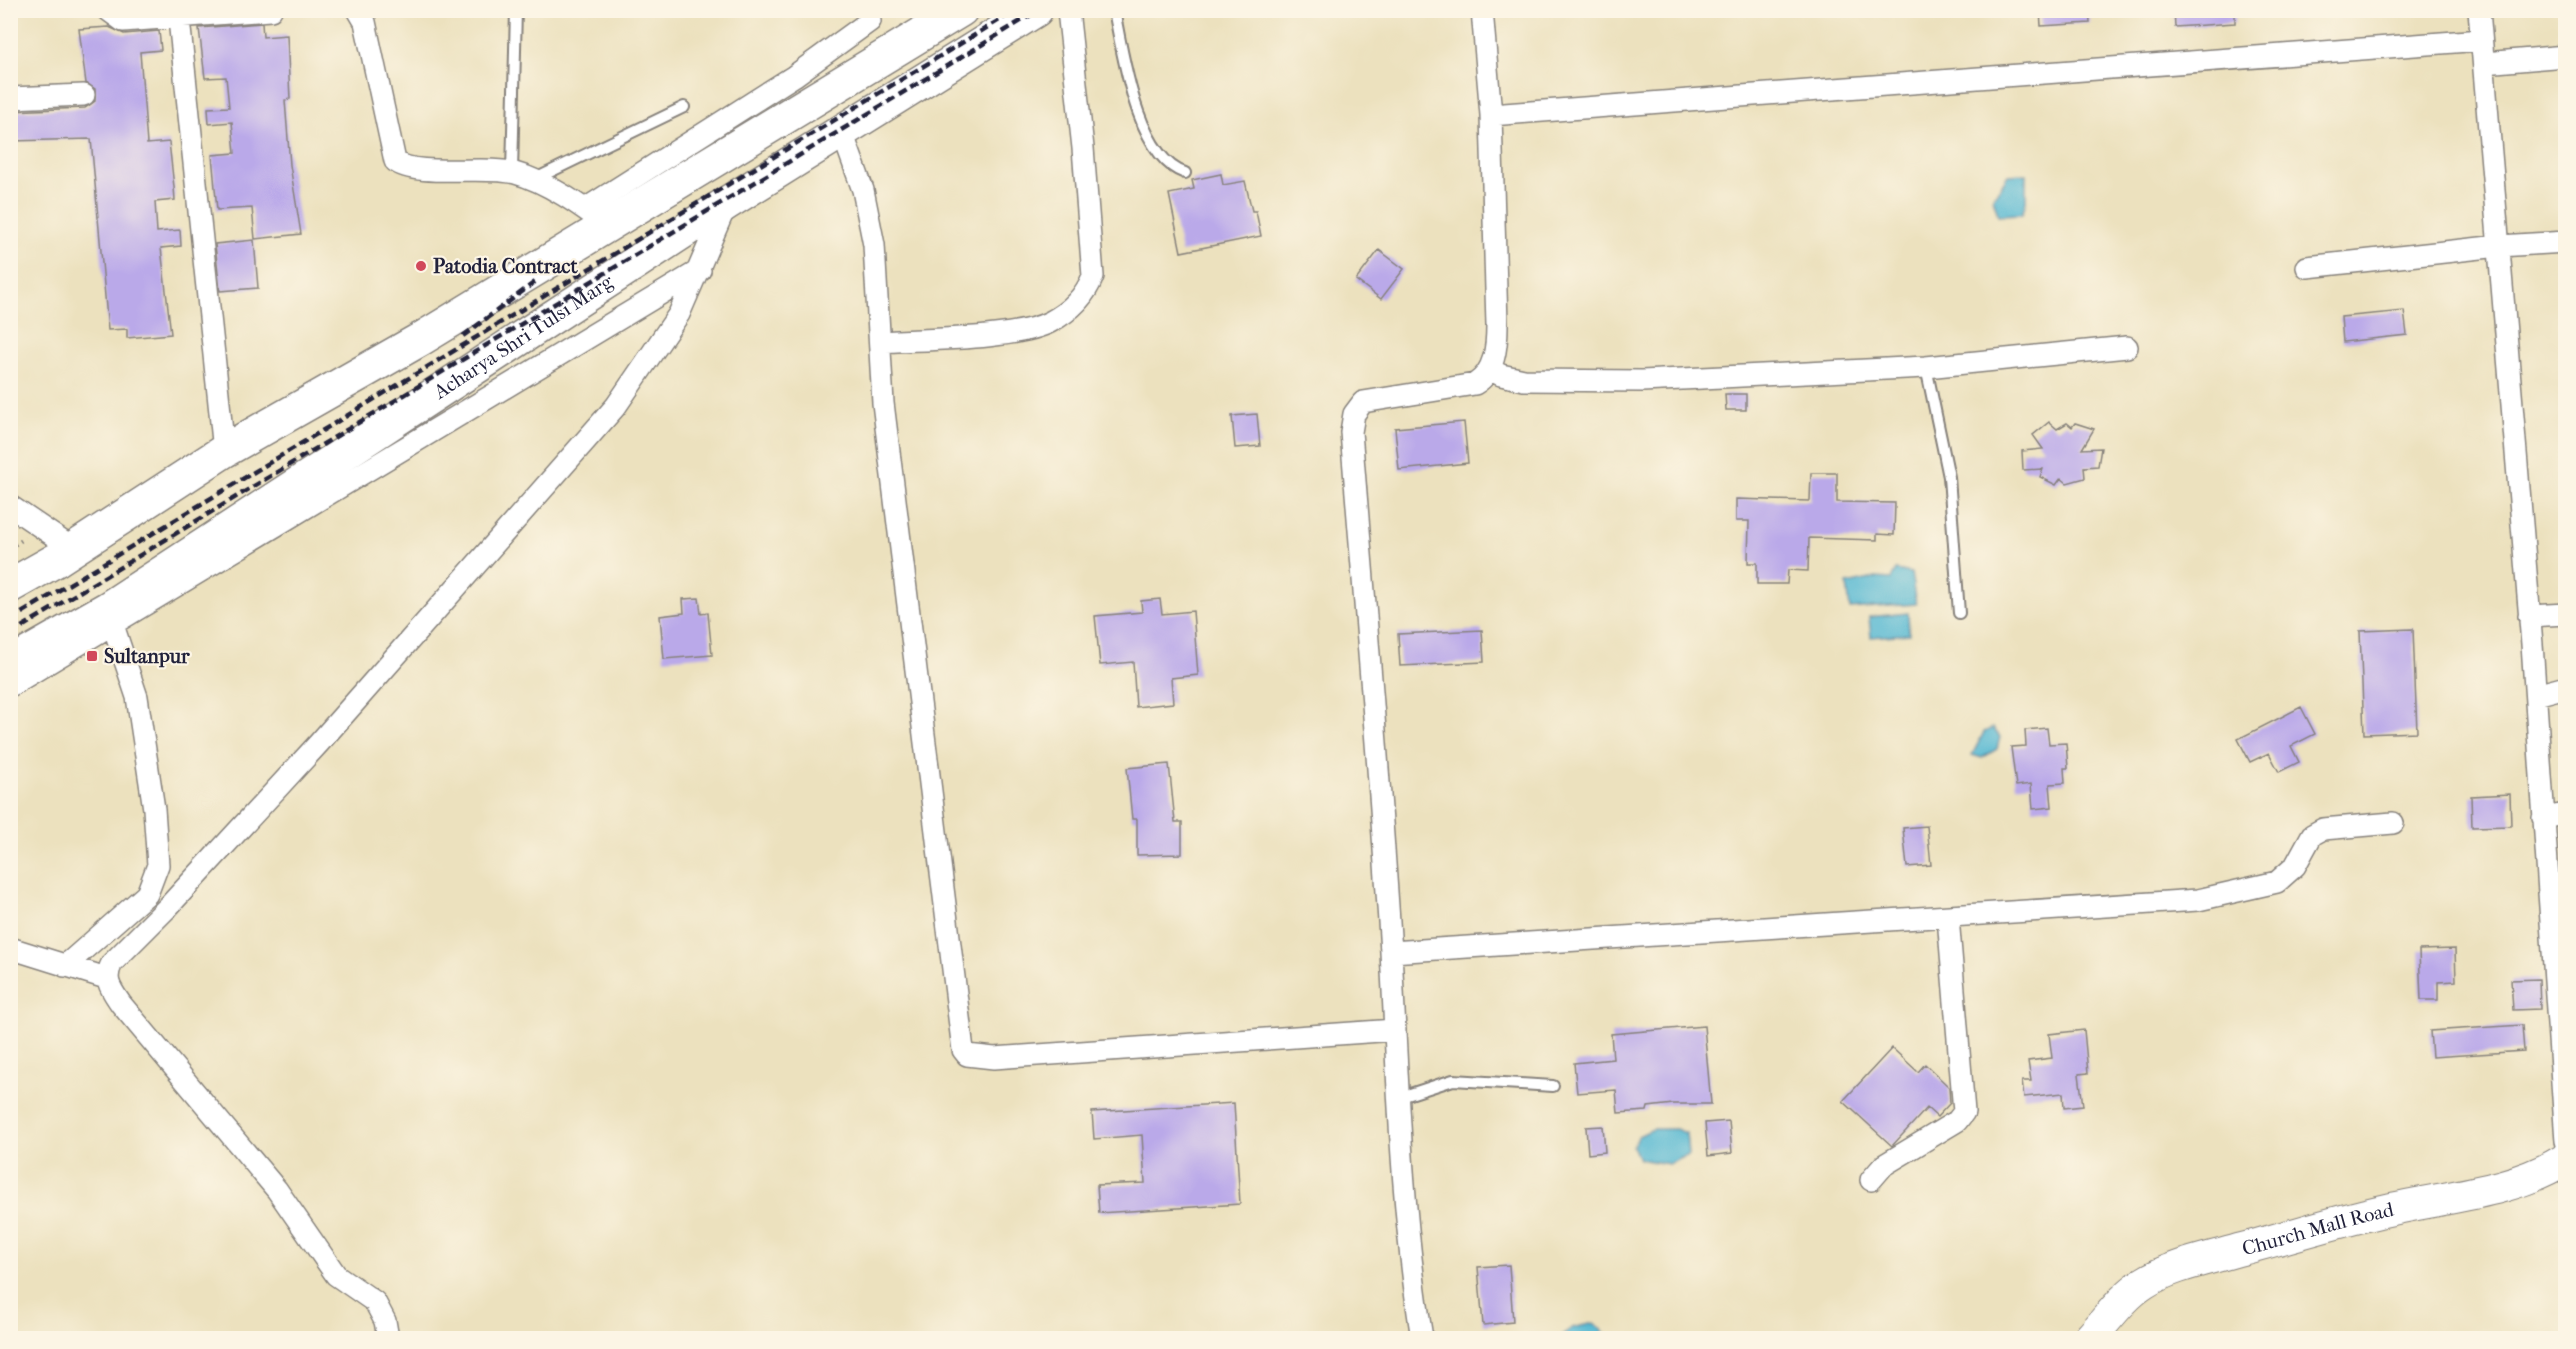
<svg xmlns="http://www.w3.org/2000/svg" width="2576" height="1349" viewBox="0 0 2576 1349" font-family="'IM FELL French Canon',serif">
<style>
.water{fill:#53b7d2;stroke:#3a6c86;stroke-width:1.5}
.building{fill:#baa9e9}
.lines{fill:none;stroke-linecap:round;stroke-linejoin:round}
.lane-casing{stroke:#87827c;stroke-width:14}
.street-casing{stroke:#87827c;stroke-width:24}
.secondary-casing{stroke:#87827c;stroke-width:34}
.highway-casing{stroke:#87827c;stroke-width:36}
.path{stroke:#87827c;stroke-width:4;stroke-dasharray:1.5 4.5;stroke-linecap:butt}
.lane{stroke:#fff;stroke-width:10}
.street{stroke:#fff;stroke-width:21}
.secondary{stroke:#fff;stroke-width:32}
.highway{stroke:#fff;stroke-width:33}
.rail{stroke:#22223b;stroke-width:4.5;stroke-dasharray:9 4.5;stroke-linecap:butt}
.poi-dot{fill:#d1495b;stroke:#fcf5e5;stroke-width:2}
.labels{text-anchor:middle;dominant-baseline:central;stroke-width:4.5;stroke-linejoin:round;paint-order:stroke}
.poi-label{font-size:20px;font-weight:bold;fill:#22223b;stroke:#fcf5e5;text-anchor:start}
.street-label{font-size:20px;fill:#22223b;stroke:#fcf5e5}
</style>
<rect width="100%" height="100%" fill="#fcf5e5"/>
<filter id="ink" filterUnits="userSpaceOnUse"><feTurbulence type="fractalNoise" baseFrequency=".0167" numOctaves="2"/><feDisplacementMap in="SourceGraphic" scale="12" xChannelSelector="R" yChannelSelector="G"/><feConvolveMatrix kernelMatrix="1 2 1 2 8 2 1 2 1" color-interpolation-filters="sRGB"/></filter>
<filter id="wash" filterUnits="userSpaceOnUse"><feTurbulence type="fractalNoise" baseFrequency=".008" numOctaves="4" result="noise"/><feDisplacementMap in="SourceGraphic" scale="24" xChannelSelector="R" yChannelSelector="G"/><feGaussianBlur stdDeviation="1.35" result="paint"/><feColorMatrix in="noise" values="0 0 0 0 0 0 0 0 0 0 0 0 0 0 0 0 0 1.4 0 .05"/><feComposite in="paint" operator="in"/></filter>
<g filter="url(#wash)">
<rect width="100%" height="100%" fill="#ece1be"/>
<path class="water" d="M2026 174V202L2022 214 1998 215 1993 198 2008 175Z
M1896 570 1911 573 1916 604 1850 609 1847 584 1875 578 1891 579Z
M1908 613 1909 634 1871 637 1869 617Z
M1993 728 2000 737 1997 749 1982 758 1972 755 1984 732Z
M1653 1129H1676L1686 1133 1688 1155 1669 1164 1639 1159 1633 1146 1638 1136Z
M1594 1323 1610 1338H1558L1572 1328Z"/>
<g id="blocks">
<path class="building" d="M2040 10H2089L2090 23 2041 26Z
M2174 10H2235V23L2175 27Z
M262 23 263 37 287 35 290 99 285 100 290 165 301 234 255 239 252 208 217 210 212 155 235 153 232 122 209 124 208 108 229 107 226 77 205 78 199 28Z
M109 27 124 34 159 31 161 50 140 52 147 144 169 142 174 187 175 200 155 202 157 232 180 230 181 246 161 248 171 334 127 338V329L108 330 91 139 10 141V111L85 108 95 101V89L86 83 79 29Z
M1221 174 1223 185 1245 181 1252 211H1256L1261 236 1181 252 1169 194 1194 189 1192 180Z
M254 240 258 288 220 291 215 244Z
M1379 250 1404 269 1381 299 1356 280Z
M2404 311 2407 335 2343 342 2341 317Z
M1725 394H1746V410H1726Z
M1257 414 1260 446 1235 448 1232 416Z
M1464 422 1468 463 1399 470 1395 428Z
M2049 422 2057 429 2067 423 2072 427 2075 423 2094 429 2082 449 2101 448 2098 466 2084 467 2085 478 2067 483 2061 478 2056 485 2040 477 2043 469 2023 470 2022 451 2043 449 2033 435Z
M1811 473H1837V502L1895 503 1894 535 1877 534V540L1809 538 1808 571 1788 570 1787 584H1757V563H1748L1749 521H1736V499L1810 501Z
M699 598 701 614 708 613 712 655 664 659 660 616 684 613 683 599Z
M1160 599 1162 614 1193 611 1198 675 1171 678 1173 703 1136 707 1133 662 1100 665 1095 616 1142 612 1141 601Z
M2413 629 2417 732 2364 734 2360 631Z
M1482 630 1484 662 1400 666 1398 634Z
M2301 707 2315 734 2291 746 2299 762 2279 772 2269 753 2250 762 2238 739Z
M2047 728 2049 744 2066 743 2068 768H2064L2065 783 2050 784 2052 807 2033 809 2031 784 2016 786 2011 747 2026 746 2025 730Z
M1169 764 1175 822H1182V854L1137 855V819H1132L1127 768Z
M2510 794 2511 826 2472 827 2471 796Z
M1927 826 1931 865 1907 867 1903 828Z
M2455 949 2456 981 2438 982V1000H2421L2419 950Z
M2539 979 2540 1009 2513 1010 2511 980Z
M2522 1025 2524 1051 2432 1057 2430 1031Z
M1704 1026 1711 1104H1673L1648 1107 1647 1111 1618 1113 1616 1090 1577 1093 1574 1063 1613 1059 1611 1034Z
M2084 1030 2088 1073 2079 1074 2083 1106 2064 1108 2063 1093 2024 1097 2022 1081H2031L2028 1061 2052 1058 2049 1034Z
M1892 1048 1918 1072 1925 1064 1949 1087 1950 1103 1937 1117 1927 1108 1892 1146 1843 1101Z
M1234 1103 1240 1204 1099 1213 1097 1185 1145 1183 1142 1135 1094 1139 1092 1112Z
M1729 1121 1732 1153 1708 1156 1705 1123Z
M1603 1126 1605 1152 1588 1154 1586 1127Z
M1509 1265 1513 1322 1483 1325 1478 1267Z"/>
</g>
</g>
<g filter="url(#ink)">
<use href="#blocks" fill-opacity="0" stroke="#87827c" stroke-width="1.5"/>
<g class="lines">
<defs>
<path id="lane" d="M1114 10C1123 55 1137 157 1185 173
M512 172 516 10
M533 180 684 107
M1926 367 1949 477 1959 613
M1398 1098 1453 1080 1553 1086"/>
<path id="street" d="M108 10 123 21 271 10
M358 10 365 22 395 161C416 178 486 165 515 173 548 182 581 206 608 226
M2479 10 2532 644 2566 1141
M179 19 224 451
M2484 63 2566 56
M10 98 84 95
M1491 115 2481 40
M842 132 863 190 874 245 883 403 963 1050 967 1055 994 1058 1395 1030
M585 209 794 76 870 21
M2307 267 2499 246 2566 242
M880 342C921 339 1015 340 1050 322 1069 312 1085 297 1093 276L1083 148 1068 10
M1489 369 1501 375 1524 380 1642 381 1926 367 2127 347
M10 506 72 548
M2529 616 2566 614
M10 686 700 270
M2536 695 2566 687
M2543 818 2566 814
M10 948 106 978
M1391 952 2198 900 2277 882 2295 866 2312 835 2323 829 2393 823
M65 966 147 894 158 865 154 809 137 697 109 613
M1871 1180 1884 1165 1957 1121 1964 1112 1948 917
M388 1338 385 1321 375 1302 336 1275 277 1190 121 1004C111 989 103 980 112 963L167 908 319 743 616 406 679 314 727 203
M1422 1338C1401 1211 1398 1081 1391 952 1380 778 1365 605 1351 432L1354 414 1363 402 1475 384C1495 372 1497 347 1497 325L1491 115 1482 10"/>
<g id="secondary">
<path id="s1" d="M2090 1338C2107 1320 2122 1297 2144 1283 2170 1266 2208 1259 2238 1250 2289 1237 2340 1220 2392 1209 2451 1196 2513 1192 2566 1159"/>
</g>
<g id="highway">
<path d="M10 586 58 559 224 451 421 339 961 10"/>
<path id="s2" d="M10 664 108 608 727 203 1036 10"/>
</g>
</defs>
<use href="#lane" class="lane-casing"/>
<use href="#street" class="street-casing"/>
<use href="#secondary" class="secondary-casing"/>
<use href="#highway" class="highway-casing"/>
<path class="path" d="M10 548 25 538"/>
<use href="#lane" class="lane"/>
<use href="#street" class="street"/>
<use href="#secondary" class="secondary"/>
<use href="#highway" class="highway"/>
<path class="rail" d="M463 336 535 282
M10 620 1016 10
M10 634 1039 10"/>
</g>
</g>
<g class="poi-dot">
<circle cx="421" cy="266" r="6"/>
<rect x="86" y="650" width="12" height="12" rx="3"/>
</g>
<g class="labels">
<g class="poi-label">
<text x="433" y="266">Patodia Contract</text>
<text x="104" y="656">Sultanpur</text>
</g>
<g class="street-label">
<text stroke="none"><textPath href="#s2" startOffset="609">Acharya Shri Tulsi Marg</textPath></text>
<text stroke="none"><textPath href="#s1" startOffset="260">Church Mall Road</textPath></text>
</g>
</g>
<rect width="2576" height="1349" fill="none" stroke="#fcf5e5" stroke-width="36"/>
</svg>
